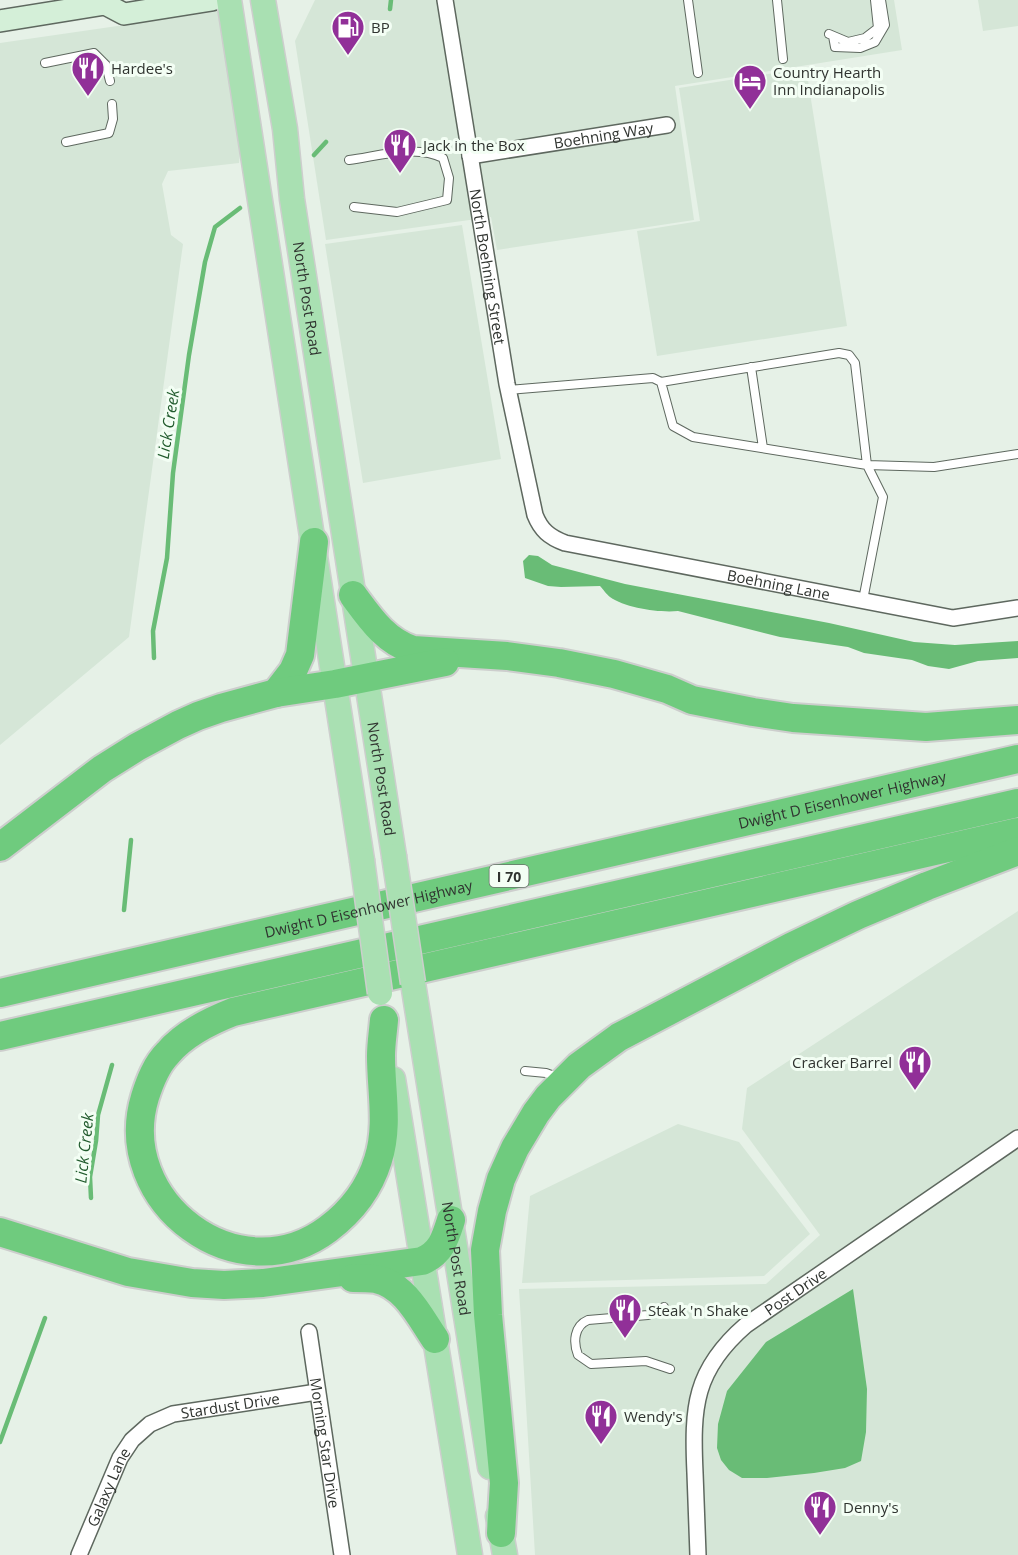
<svg xmlns="http://www.w3.org/2000/svg" width="1018" height="1555" viewBox="0 0 1018 1555" font-family="'Open Sans',sans-serif">
<style>
.built{fill:#d5e6d7}
.water{fill:#69bc76}
.lines{fill:none;stroke-linecap:round;stroke-linejoin:round}
.stream{stroke:#69bc76;stroke-width:4.5}
.lane-casing{stroke:#5e685f;stroke-width:10}
.street-casing{stroke:#5e685f;stroke-width:18}
.secondary-casing{stroke:#5e685f;stroke-width:24}
.primary-casing{stroke:#cdcecd;stroke-width:27}
.highway-casing{stroke:#cdcecd;stroke-width:32}
.lane{stroke:#fff;stroke-width:8}
.street{stroke:#fff;stroke-width:15}
.secondary{stroke:#d4efd8;stroke-width:21}
.primary{stroke:#a9e0b2;stroke-width:24}
.highway{stroke:#6fcb7e;stroke-width:28}
.primary-bridge-casing{stroke:#cdcecd;stroke-width:27;stroke-linecap:butt}
.primary-bridge{stroke:#a9e0b2;stroke-width:24}
.labels{text-anchor:middle;dominant-baseline:central;stroke-width:6;stroke-linejoin:round;paint-order:stroke}
.shield{fill:#f3fef4;stroke:#6a716b;stroke-width:1.5}
.shield-label{font-size:14px;font-weight:bold;fill:#303430}
.poi-label{font-size:15px;fill:#303430;stroke:#f3fef4;text-anchor:start}
.street-label{font-size:15px;fill:#303430;stroke:#f3fef4}
.water-label{font-size:16px;font-style:italic;fill:#215b2d;stroke:#f3fef4}
</style>
<rect width="100%" height="100%" fill="#e6f1e7"/>
<path class="built" d="M315 0H894L902 50 675 86 694 220 497 250 491 217 326 240 295 41Z
M978 0H1018V26L983 31Z
M221 11 242 132 239 163 168 171 162 184 171 235 183 244 129 637 0 745V43Z
M806 68 847 326 657 356 637 231 700 221 679 88Z
M462 225 501 459 363 483 325 244Z
M1018 911V1555H535L519 1289 766 1284 820 1235 742 1129 747 1088Z
M678 1124 739 1142 810 1234 764 1276 522 1283 530 1196Z"/>
<path class="water" d="M529 555 538 556 552 565 625 584 829 623 914 642 955 645 1018 641V658L978 661 949 669 928 666 912 660 864 653 848 647 780 637 678 611C660 613 625 608 610 597 607 595 603 589 600 586L561 587 548 586 525 578 523 561Z
M853 1289 867 1389 866 1432 861 1461 845 1468 814 1473 767 1478H742L729 1470 721 1460 717 1448 718 1424 727 1391 766 1342Z"/>
<g class="lines">
<path class="stream" d="M390 9 391 0
M314 155 326 142
M154 658 153 631 167 558 173 473 189 355 205 262 215 227 240 208
M124 910 131 840
M91 1198 90 1177 96 1141 98 1115 112 1065
M0 1442 45 1318"/>
<defs>
<path id="lane" d="M688 0 698 73
M777 0 783 59
M829 34 848 42 865 38 878 28 875 0
M833 36 835 47 860 48 875 42 885 25 881 0
M45 63 94 53 106 65 110 81
M66 142 109 133 113 119 112 104
M349 160C379 156 416 144 443 158L449 178 447 200 397 212 354 207
M751 367 763 448
M661 382 839 353 849 355 855 363 867 465 883 497 863 600
M508 390 653 378 661 382 673 426 693 437 867 465 934 467 1018 454
M525 1071 546 1073 557 1077
M664 1307 648 1315 588 1320C574 1326 573 1342 578 1355L591 1364 646 1361 670 1369"/>
<g id="street">
<path id="s1" d="M445 0 507 384 535 515C541 530 549 537 565 543L953 618 1018 608"/>
<path id="s2" d="M470 156 667 125"/>
<path id="s3" d="M309 1332 342 1555"/>
<path id="s4" d="M79 1555 120 1458 132 1440 150 1424 173 1414 317 1392"/>
<path id="s5" d="M698 1555C697 1528 696 1500 695 1473 692 1407 694 1370 746 1325L1018 1138"/>
</g>
<path id="secondary" d="M0 21 105 4 124 14 212 0"/>
<g id="primary">
<path d="M229 0 362 860"/>
<path id="s6" d="M263 0 285 129 292 199 394 856"/>
<path id="s7" d="M413 983 490 1467"/>
<path d="M393 1079 470 1555"/>
<path d="M498 1516 505 1555"/>
</g>
<g id="highway">
<path d="M353 595C370 618 385 641 413 650L507 656 559 663 614 674 667 689 692 700 753 712 793 718 926 727 1018 720"/>
<path d="M276 693 293 671 300 655 314 542"/>
<path d="M0 847 102 769 137 747 178 725 198 716 221 708 276 693 335 684 445 662"/>
<path id="s8" d="M0 993 1018 759"/>
<path d="M384 1020C383 1032 381 1044 381 1056 381 1091 389 1126 378 1160 369 1189 352 1211 328 1229 239 1296 113 1202 145 1097 150 1081 156 1065 168 1053 184 1034 210 1021 233 1012L1018 832"/>
<path d="M0 1036 1018 803"/>
<path d="M0 1232 128 1272 192 1283 224 1285 263 1283 422 1261C441 1253 445 1239 451 1220"/>
<path d="M353 1278C360 1278 369 1278 376 1279 405 1285 420 1317 435 1339"/>
<path d="M501 1533 504 1483 488 1315 485 1250 492 1211 501 1179 515 1148 536 1113 548 1097 579 1066 619 1037 791 947 858 915 927 886 1018 851"/>
</g>
</defs>
<use href="#lane" class="lane-casing"/>
<use href="#street" class="street-casing"/>
<use href="#secondary" class="secondary-casing"/>
<use href="#primary" class="primary-casing"/>
<use href="#highway" class="highway-casing"/>
<use href="#lane" class="lane"/>
<use href="#street" class="street"/>
<use href="#secondary" class="secondary"/>
<use href="#primary" class="primary"/>
<use href="#highway" class="highway"/>
<defs>
<path id="primary-bridge" d="M394 856 413 983
M362 860 380 993"/>
</defs>
<use href="#primary-bridge" class="primary-bridge-casing"/>
<use href="#primary-bridge" class="primary-bridge"/>
</g>
<defs>
<symbol id="fuel-pin" viewBox="-11 -11 22 30"><path d="M0 17L-7.5 6A9.5 9.5 0 1 1 7.5 6Z" fill="#913098" stroke="#f3fef4"/><path d="M-5.5-6h7V0h2V4h1.3V-2.5L3-4.5l.8-.8L6-3V5H2.5V1h-1V6h-7ZM-4.2-4.7v3.2H.2V-4.7Z" fill="#fff"/></symbol>
<symbol id="restaurant-pin" viewBox="-11 -11 22 30"><path d="M0 17L-7.5 6A9.5 9.5 0 1 1 7.5 6Z" fill="#913098" stroke="#f3fef4"/><path d="M-5-6h1v4h1v-4h1v4h1v-4h1v5L-1.5 .5V6h-2V.5L-5-1ZM5-6V6H3V1.5H1.5Q1.5-4 5-6Z" fill="#fff"/></symbol>
<symbol id="hotel-pin" viewBox="-11 -11 22 30"><path d="M0 17L-7.5 6A9.5 9.5 0 1 1 7.5 6Z" fill="#913098" stroke="#f3fef4"/><path d="M-6-4.5h1.5V1H6V5H4.5V3h-9V5H-6ZM-4 0a1.8 1.8 0 1 1 3.6 0ZM.5 0V-2.5h3Q6-2.5 6 0Z" fill="#fff"/></symbol>
</defs>
<g fill-rule="evenodd">
<use href="#fuel-pin" x="329" y="8" width="38" height="52"/>
<use href="#restaurant-pin" x="69" y="49" width="38" height="52"/>
<use href="#hotel-pin" x="731" y="62" width="38" height="52"/>
<use href="#restaurant-pin" x="381" y="126" width="38" height="52"/>
<use href="#restaurant-pin" x="896" y="1043" width="38" height="52"/>
<use href="#restaurant-pin" x="606" y="1291" width="38" height="52"/>
<use href="#restaurant-pin" x="582" y="1397" width="38" height="52"/>
<use href="#restaurant-pin" x="801" y="1488" width="38" height="52"/>
</g>
<g class="labels">
<rect class="shield" x="489.5" y="865" width="39" height="22" rx="4.5"/>
<g class="shield-label">
<text x="509" y="876">I 70</text>
</g>
<g class="poi-label">
<text x="371" y="27">BP</text>
<text x="111" y="68">Hardee's</text>
<text x="773" y="72">Country Hearth<tspan x="773" dy="17">Inn Indianapolis</tspan></text>
<text x="423" y="145">Jack in the Box</text>
<text x="892" y="1062" text-anchor="end">Cracker Barrel</text>
<text x="648" y="1310">Steak 'n Shake</text>
<text x="624" y="1416">Wendy's</text>
<text x="843" y="1507">Denny's</text>
</g>
<g class="street-label">
<text stroke="none"><textPath href="#s2" startOffset="135">Boehning Way</textPath></text>
<text stroke="none"><textPath href="#s1" startOffset="270">North Boehning Street</textPath></text>
<text stroke="none"><textPath href="#s6" startOffset="302">North Post Road</textPath></text>
<text stroke="none"><textPath href="#s1" startOffset="783">Boehning Lane</textPath></text>
<text stroke="none"><textPath href="#s6" startOffset="788">North Post Road</textPath></text>
<text stroke="none"><textPath href="#s8" startOffset="864">Dwight D Eisenhower Highway</textPath></text>
<text stroke="none"><textPath href="#s8" startOffset="378">Dwight D Eisenhower Highway</textPath></text>
<text stroke="none"><textPath href="#s7" startOffset="279">North Post Road</textPath></text>
<text stroke="none"><textPath href="#s5" startOffset="306">Post Drive</textPath></text>
<text stroke="none"><textPath href="#s4" startOffset="234">Stardust Drive</textPath></text>
<text stroke="none"><textPath href="#s3" startOffset="112">Morning Star Drive</textPath></text>
<text stroke="none"><textPath href="#s4" startOffset="74">Galaxy Lane</textPath></text>
</g>
<g class="water-label">
<text transform="translate(168 424) rotate(-81)">Lick Creek</text>
<text transform="translate(84 1148) rotate(-84)">Lick Creek</text>
</g>
</g>
</svg>
